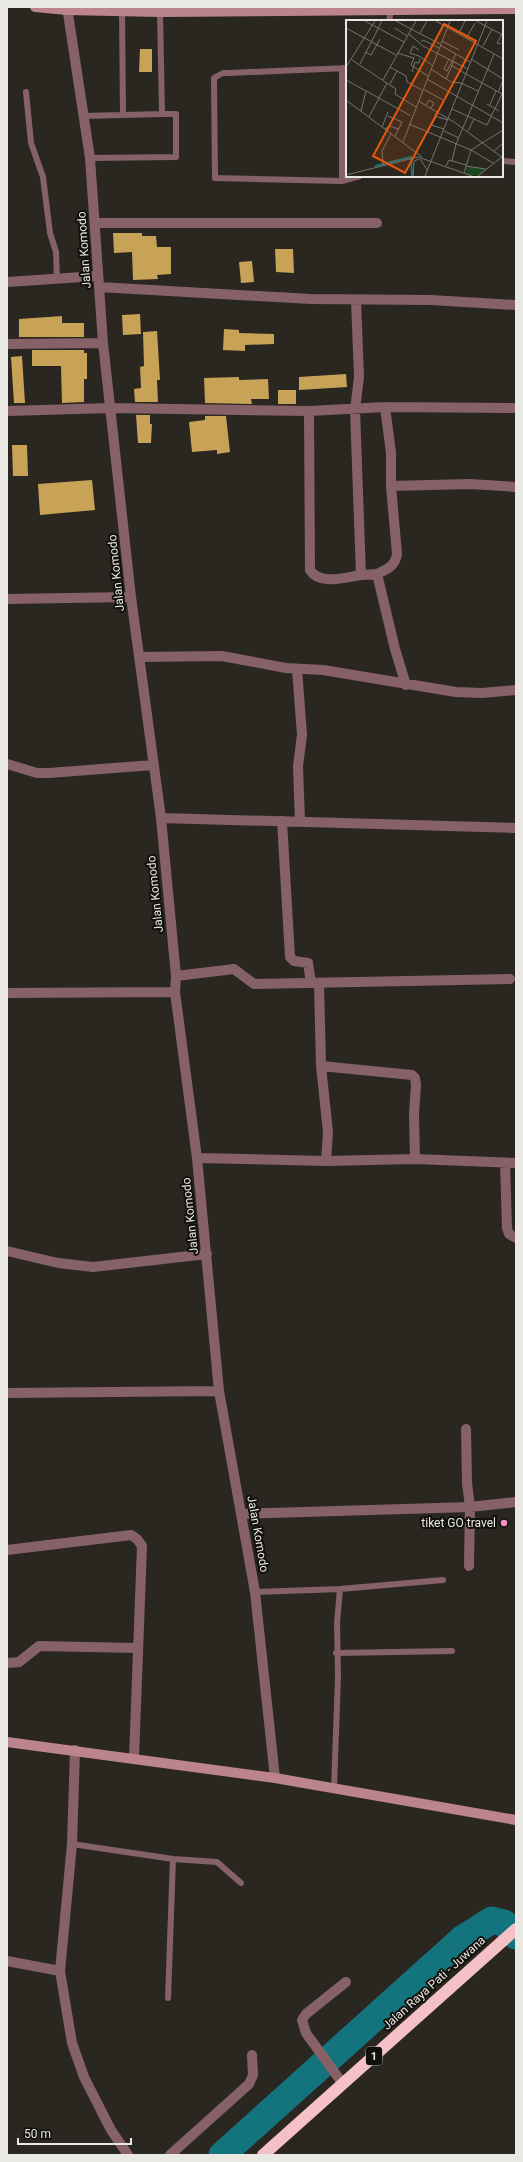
<svg xmlns="http://www.w3.org/2000/svg" width="523" height="2162" viewBox="0 0 523 2162" font-family="Roboto,sans-serif">
<style>
.lines{fill:none;stroke-linecap:round;stroke-linejoin:round}
.river{stroke:#13747d;stroke-width:27}
.building{fill:#c8a257}
.lane{stroke:#866268;stroke-width:6}
.street{stroke:#866268;stroke-width:10}
.secondary{stroke:#bc848c;stroke-width:10}
.highway{stroke:#f6c0c7;stroke-width:12}
.poi-dot{fill:#f890cc;stroke:#11100d;stroke-width:1.5}
.labels{text-anchor:middle;dominant-baseline:central;stroke-width:4;stroke-linejoin:round;paint-order:stroke}
.shield{fill:#11100d;stroke:#a9a7a3;stroke-width:1}
.shield-label{font-size:11px;font-weight:bold;fill:#eae8e3}
.street-label{font-size:12px;fill:#eae8e3;stroke:#11100d}
.poi-label{font-size:12px;fill:#eae8e3;stroke:#11100d;text-anchor:end}
.inset-river{fill:none;stroke:#13747d;stroke-width:2}
.inset-road{fill:none;stroke:#77746e;stroke-width:1}
.view{fill:#e8590c;fill-opacity:0.15;stroke:#e8590c;stroke-width:2}
.inset-edge{fill:none;stroke:#eae8e3;stroke-width:2}
</style>
<rect width="100%" height="100%" fill="#2a2720"/>
<g class="lines">
<path class="river" d="M222 2155 462 1939 492 1920 504 1923 516 1936"/>
</g>
<path class="building" d="M140 49H152V72H139Z
M113 233H142V236H156L157 247H171V274L157 275 158 279 133 280 132 252 114 253Z
M275 249H293L294 273 276 272Z
M252 261 254 282 241 283 239 262Z
M140 314 141 334 123 335 122 315Z
M62 316V323H84V337H19V319Z
M224 329 239 330V333L274 334V344L245 345V351L223 350Z
M157 331 160 380H157L158 402H135L134 389 141 388 140 367 144 366 143 332Z
M32 350H84V353H87V379H84V402L62 403 61 366H32Z
M22 356 25 403H14L11 357Z
M346 374 347 387 299 390V377Z
M239 377V380L268 379 269 399H251L252 404 205 403 204 378Z
M278 390H296V404H278Z
M136 415H150V424H152L151 443H138Z
M205 416H226L230 452 217 454V450L192 452 189 422 205 420Z
M12 445H27L28 476H13Z
M92 480 95 510 40 515 38 484Z"/>
<g class="lines">
<path class="lane" d="M122 10 123 115
M389 21 391 10
M347 68 229 73H223L214 78 215 178 342 181 360 176
M26 92 31 143 43 177 50 233 56 252 57 280
M82 116 162 114 160 12
M90 158 176 157V114H162
M502 161 516 162
M342 181V68
M255 1592 340 1589 443 1580
M336 1653 452 1651
M334 1789 338 1676 337 1623 340 1589
M72 1844 173 1859 217 1862 241 1883
M168 1998 173 1859"/>
<path class="street" d="M67 7 90 158 103 343 131 597 161 818 176 976 175 992 197 1158 219 1391 255 1592 275 1778
M95 223H377
M7 282 97 276
M99 287 311 299 431 300 516 305
M356 300 359 377 355 410 361 575 377 574
M7 344 103 343
M385 407 391 453V486L397 554C395 566 388 569 377 574L395 649 406 685
M7 411 111 408 309 411 385 407 516 408
M309 411 310 570C320 586 346 577 361 575
M391 486 470 484 516 487
M7 599 131 597
M139 657 222 656 286 668 323 670 456 692 482 693 516 690
M297 669 302 735 298 766 300 822
M7 764 37 773H49L153 765
M161 818 516 828
M282 821 290 957 294 961 308 963 311 983
M176 976 234 969 254 984 510 979
M319 983 321 1066
M7 993 175 992
M197 1158 326 1161 415 1159 516 1163
M326 1161 328 1132 321 1066 412 1075 415 1078 416 1085 414 1114 415 1159
M505 1163 507 1228 509 1234 516 1238
M7 1251 58 1263 93 1267 207 1254
M7 1393 219 1391
M466 1429 467 1483 470 1507 469 1566
M241 1514 470 1507 516 1502
M7 1550 131 1535 137 1539 142 1546 134 1758
M7 1663 19 1662 39 1646 137 1648
M75 1750 72 1844 60 1971 72 2043 84 2077 111 2130 128 2155
M7 1961 60 1971
M343 2084 306 2033 302 2020 306 2014 346 1982
M170 2155 249 2084 253 2075 252 2055"/>
<path class="secondary" d="M35 7 67 10 160 12 516 9
M7 1742 275 1778 516 1820"/>
<path class="highway" d="M263 2155 516 1929"/>
</g>
<circle class="poi-dot" cx="504" cy="1523" r="4"/>
<g class="labels">
<rect class="shield" x="366" y="2047" width="16" height="18" rx="3"/>
<g class="shield-label">
<text x="374" y="2056">1</text>
</g>
<g class="street-label">
<text transform="translate(84 250) rotate(-94)">Jalan Komodo</text>
<text transform="translate(116 573) rotate(-96)">Jalan Komodo</text>
<text transform="translate(155 894) rotate(-96)">Jalan Komodo</text>
<text transform="translate(190 1216) rotate(-96)">Jalan Komodo</text>
<text transform="translate(258 1534) rotate(80)">Jalan Komodo</text>
<text transform="translate(434 1983) rotate(-42)">Jalan Raya Pati - Juwana</text>
</g>
<g class="poi-label">
<text x="496" y="1523">tiket GO travel</text>
</g>
</g>
<g transform="translate(346 20)">
<rect width="157" height="157" fill="#2a2720"/>
<path d="M121 147H128L141 149 133 155H125L120 154Z" fill="#1a4921"/>
<path class="inset-river" d="M29 146 65 137 66 156"/>
<path class="inset-road" d="M19 1 58 22M50 1 65 9M90 1 157 39M130 1 157 15M0 8 50 35M49 8 61 16M65 9 94 24M74 13 81 1M113 13 119 1M63 14 77 26 122 49M121 17 129 3M96 21 113 30M75 22 77 20 93 28M155 24 151 23 156 14M94 25 124 42M137 26 146 9M73 30 67 26 64 33 73 36 86 45M19 32 25 35 34 19M51 33 68 38 65 45 82 56M125 39 157 59M6 40 50 69 49 74 70 87M14 44 36 1M106 46 156 74M0 47 29 1M44 47 60 56 61 62 76 70M85 49 105 62 115 63 132 71M101 51 110 34M101 51 98 49 103 39M66 52 69 42 73 43 74 39M81 59 157 103M100 59 108 41M0 60 31 77M37 60 70 1M136 63 148 34M44 64 51 51M77 69 97 80M152 72 157 61M31 77 65 96M0 80 76 137M72 81 108 102 157 138M141 84 153 91M80 85 83 80 88 83 85 88M144 85 150 71M106 89 141 105 156 74M15 91 20 71M91 91 89 96 102 100M42 96 56 102 49 116M23 97 41 63M63 104 125 130 147 143M85 105 98 109M36 107 42 92M39 109 43 106 53 109M98 111 113 118M122 111 128 99M81 113 90 97M57 122 104 1M148 131 157 123M74 139 82 151M106 141 110 124 136 63M37 146 36 131 45 114M100 146 103 140 120 145M120 146 140 149M118 153 125 130 157 110M0 155 72 137 126 156M67 156 68 141 73 139M79 156 141 1M132 156 157 136"/>
<path class="view" d="M98 4 130 21 59 153 27 136Z"/>
<rect width="157" height="157" class="inset-edge"/>
</g>
<rect width="523" height="2162" fill="none" stroke="#eae8e3" stroke-width="16"/>
<path d="M18 2138v6h113v-6" fill="none" stroke="#eae8e3" stroke-width="2"/>
<text x="24" y="2138" font-size="12" fill="#eae8e3" stroke="#11100d" stroke-width="3" paint-order="stroke">50 m</text>
</svg>
